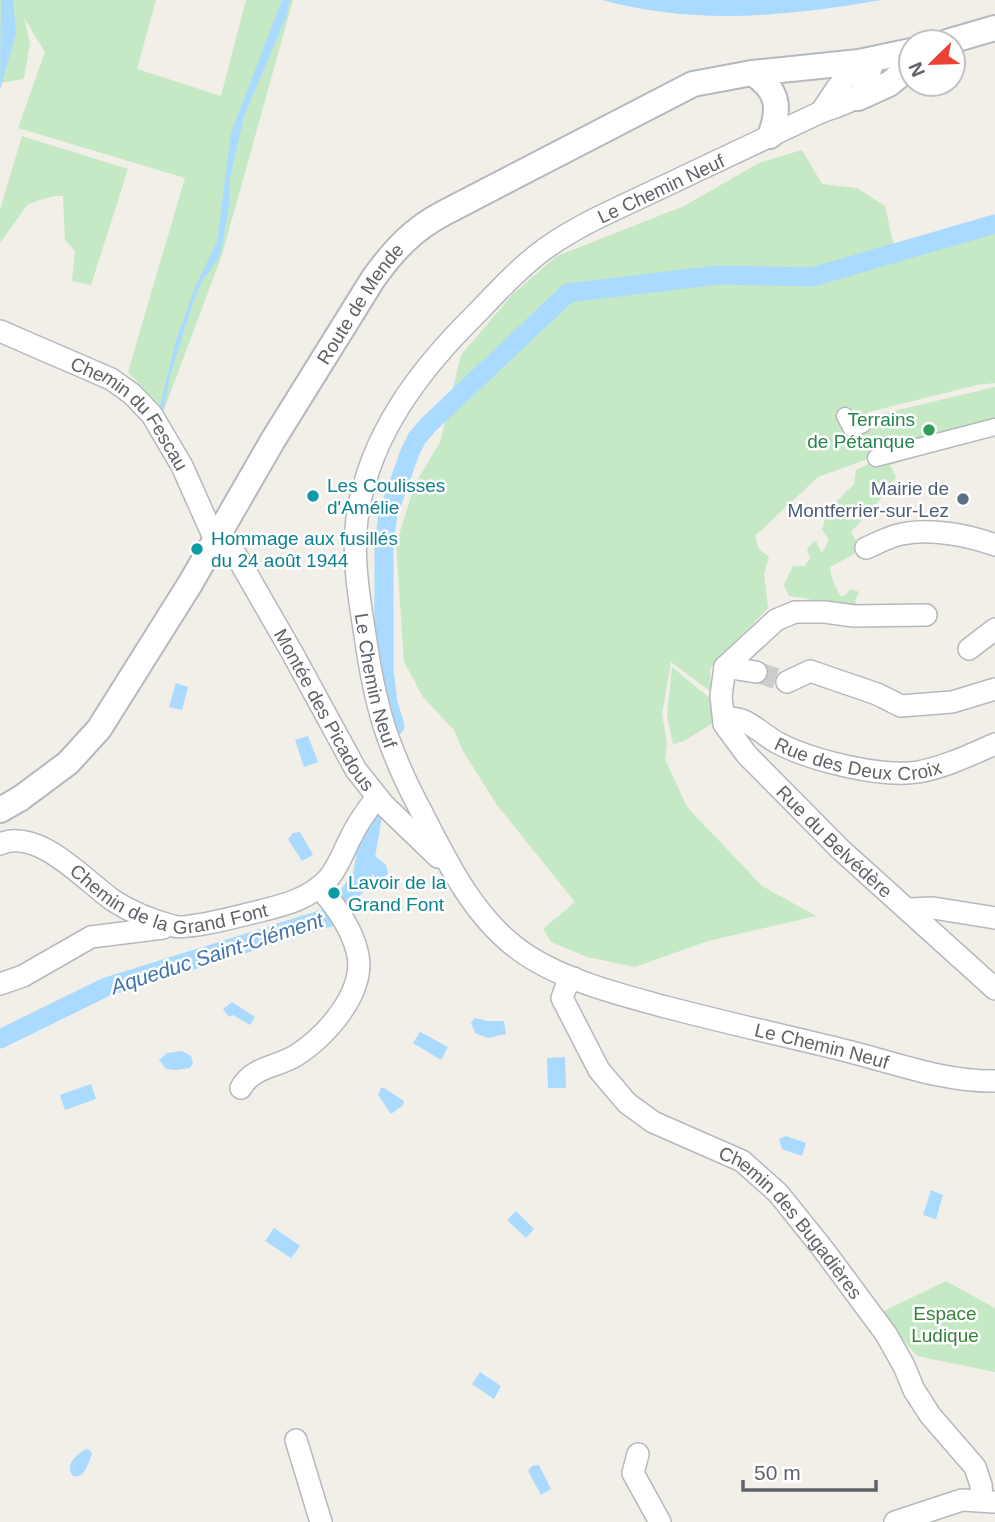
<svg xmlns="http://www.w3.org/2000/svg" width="995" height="1522" viewBox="0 0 995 1522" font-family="Arial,sans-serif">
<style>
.green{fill:#c5e8c5}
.water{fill:#aadaff}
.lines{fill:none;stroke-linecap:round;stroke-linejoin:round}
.canal{stroke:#aadaff;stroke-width:19}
.minor-tunnel{stroke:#ccccc8;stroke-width:21;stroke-dasharray:21 10;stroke-linecap:butt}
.pedestrian-casing{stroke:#b5b8bc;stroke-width:19}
.minor-casing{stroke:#b5b8bc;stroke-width:24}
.tertiary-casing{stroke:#b5b8bc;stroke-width:28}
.pedestrian{stroke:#fff;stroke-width:16}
.minor{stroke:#fff;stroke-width:21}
.tertiary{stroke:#fff;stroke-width:24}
.leisure-dot{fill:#2e9e5b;stroke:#fff;stroke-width:2.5}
.culture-dot{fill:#0f9aa8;stroke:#fff;stroke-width:2.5}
.service-dot{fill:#5c6f8a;stroke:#fff;stroke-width:2.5}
.labels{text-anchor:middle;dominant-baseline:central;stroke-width:5;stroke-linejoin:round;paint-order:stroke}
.street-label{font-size:19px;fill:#5f6368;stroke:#fff}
.leisure-label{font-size:19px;fill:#27864d;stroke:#fff;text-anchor:end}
.culture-label{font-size:19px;fill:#0d838f;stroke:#fff;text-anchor:start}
.service-label{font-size:19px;fill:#4e5e75;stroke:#fff;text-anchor:end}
.park-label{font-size:19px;fill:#348238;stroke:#fff}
.water-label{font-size:21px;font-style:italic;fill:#4174aa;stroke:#fff}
</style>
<rect width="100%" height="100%" fill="#f1efe8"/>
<path class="green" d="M0 0H156L137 69 221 96 246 0H293L222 255 164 410 128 372 185 178 18 128 45 52 24 18 30 42 24 79 0 83Z
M22 136 128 169 91 285 72 281 75 251 65 240 63 196C55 194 38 201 28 204L0 243V210Z
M802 150 822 184 857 188 885 206 894 247 995 218V383L977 385 869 412 864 418 995 387V433L890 465 896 477 885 494 851 532 858 544 854 554 830 567 832 579 840 596H844L851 589 859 592 855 601 861 610 812 606 809 599 789 596 784 585 793 566H805L810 558 807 549 813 542 816 541 822 553 829 540 822 529 828 510 854 484 856 470 873 462V457L818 477 755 536 759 549 769 557 764 574 768 608 710 669 711 692 671 662 662 714 667 743 665 759 687 807 762 886 816 916 708 941 635 967 587 957 551 942 543 929 575 902 497 805 463 751 454 730 423 697 404 662 396 544 415 484 440 442 461 355 513 294 557 256 684 206 759 163Z
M672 667 712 700 713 723 684 741 673 744 667 715Z
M946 1281 995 1308V1372L917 1356 880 1313Z"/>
<path class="water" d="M1 0H13L16 33 0 90Z
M282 0H290L286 17 244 116 230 178 229 206 222 246 218 259 202 281 193 303 171 372 163 411 160 407 176 340 196 285 217 242 231 133Z
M602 0H882C787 16 697 26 602 0Z
M176 683 188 687 182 710 169 707Z
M308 736 318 762 304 767 295 740Z
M300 832 313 855 302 861 288 839 293 833Z
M375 856 386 865 388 874 384 877 387 883 378 882 370 870Z
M232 1002 255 1017 250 1025 233 1015 229 1017 223 1009Z
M475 1018 487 1021H504L506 1034 488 1038 475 1033 471 1023Z
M420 1032 448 1047 441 1060 413 1043Z
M182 1051 191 1056 193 1063 190 1068 175 1070 166 1069 159 1060 167 1053Z
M565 1057 566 1088H548L547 1058Z
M91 1084 96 1099 65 1110 60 1095Z
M381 1088H384L404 1101 403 1105 391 1114 378 1095Z
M786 1136 806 1143 802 1156 782 1149 779 1139Z
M931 1190 943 1195 936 1219 923 1215Z
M516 1211 534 1229 526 1238 507 1220Z
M274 1228 300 1246 291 1258 265 1241Z
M480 1372 501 1386 494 1399 472 1384Z
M86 1449 90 1450 92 1454C87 1465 86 1478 73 1476 64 1465 76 1455 86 1449Z
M539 1465 551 1489 541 1495 528 1471 532 1466Z"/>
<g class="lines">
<path class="canal" d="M395 726 388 703 384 669V543L388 514 410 452 417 438 428 425 568 293 718 275 812 277 995 224
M0 1039 106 987 333 916 362 877 373 813"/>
<path class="minor-tunnel" d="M756 672 787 682"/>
<defs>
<path id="pedestrian" d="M845 416 852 429 863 424
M876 458 995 427"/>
<g id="minor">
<path id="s1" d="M873 59C865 100 857 99 821 112L599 217C581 226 563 236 546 248 520 267 498 291 476 314 419 370 368 437 357 519 352 557 359 597 365 635 375 706 387 747 421 811 446 859 470 911 514 946 554 978 617 994 666 1007 726 1023 787 1036 847 1051 895 1063 945 1082 995 1081"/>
<path d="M821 112 837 88 859 62"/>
<path id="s2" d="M0 331 111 379 132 394 152 415 182 466 215 540 236 555 294 656 356 770 384 805 438 857"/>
<path d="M866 548C878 543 890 536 902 534 930 528 968 535 995 545"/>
<path d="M969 649 995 629"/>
<path id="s3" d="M725 667 721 696 724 724 747 755 840 849 995 989"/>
<path d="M725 667 776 620 795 612H825L854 616 926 615"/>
<path d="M725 667 756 672"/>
<path d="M787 682 810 671 877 694 901 706 952 702 995 689"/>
<path id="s4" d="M724 719C744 714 759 732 776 742 809 760 881 778 918 772 945 767 970 755 995 744"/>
<path id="s5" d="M0 844C39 827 86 882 114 901 131 912 154 921 173 926 186 930 236 917 252 913 280 906 307 901 328 879 339 866 343 852 351 837 358 822 367 810 377 797"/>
<path d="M909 909 933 908 995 918"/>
<path id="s6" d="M574 978 566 987 562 998 599 1070 627 1103 653 1122 742 1161 778 1193 823 1249 886 1334 904 1366 914 1390 930 1415 975 1467 981 1485 982 1500"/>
<path d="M0 984 23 976 91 937 163 928 168 925"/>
<path d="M241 1088C252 1067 277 1067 295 1056 326 1037 368 990 357 951 351 927 335 905 319 887"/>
<path d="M296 1440 321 1522"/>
<path d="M638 1454 633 1473 660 1522"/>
<path d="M895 1522 962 1500 994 1502"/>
</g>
<g id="tertiary">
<path d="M947 42 995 28"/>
<path d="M752 73C778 89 781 108 770 136"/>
<path d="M858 98 889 84 911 66"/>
<path id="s7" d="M0 810 21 798 68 763 99 729 190 584 273 440 373 279C393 251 413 229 444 213L693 84 752 73 859 62 911 51"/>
</g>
</defs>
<use href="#pedestrian" class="pedestrian-casing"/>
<use href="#minor" class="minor-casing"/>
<use href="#tertiary" class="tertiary-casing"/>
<use href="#pedestrian" class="pedestrian"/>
<use href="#minor" class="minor"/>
<use href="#tertiary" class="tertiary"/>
</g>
<circle class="leisure-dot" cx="929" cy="430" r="7"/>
<g class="culture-dot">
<circle cx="313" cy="496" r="7"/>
<circle cx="197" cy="549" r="7"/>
<circle cx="334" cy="893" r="7"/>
</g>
<circle class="service-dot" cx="963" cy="499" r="7"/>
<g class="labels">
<g class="street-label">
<text transform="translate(661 189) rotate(-25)">Le Chemin Neuf</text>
<text stroke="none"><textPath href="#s7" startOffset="628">Route de Mende</textPath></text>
<text stroke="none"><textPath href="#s2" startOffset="158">Chemin du Fescau</textPath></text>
<text stroke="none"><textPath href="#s1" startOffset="889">Le Chemin Neuf</textPath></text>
<text stroke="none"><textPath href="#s2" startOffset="520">Montée des Picadous</textPath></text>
<text stroke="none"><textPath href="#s4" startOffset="144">Rue des Deux Croix</textPath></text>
<text stroke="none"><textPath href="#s3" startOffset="219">Rue du Belvédère</textPath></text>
<text stroke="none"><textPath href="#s5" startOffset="187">Chemin de la Grand Font</textPath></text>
<text stroke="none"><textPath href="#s1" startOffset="1519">Le Chemin Neuf</textPath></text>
<text stroke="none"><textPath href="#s6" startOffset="355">Chemin des Bugadières</textPath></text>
</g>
<g class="leisure-label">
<text x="915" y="419">Terrains<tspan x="915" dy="22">de Pétanque</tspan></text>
</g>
<g class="culture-label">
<text x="327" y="485">Les Coulisses<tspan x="327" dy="22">d'Amélie</tspan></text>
<text x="211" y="538">Hommage aux fusillés<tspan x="211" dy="22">du 24 août 1944</tspan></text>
<text x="348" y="882">Lavoir de la<tspan x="348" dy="22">Grand Font</tspan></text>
</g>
<g class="service-label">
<text x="949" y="488">Mairie de<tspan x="949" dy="22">Montferrier-sur-Lez</tspan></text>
</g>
<g class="park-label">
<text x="945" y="1313">Espace<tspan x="945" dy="22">Ludique</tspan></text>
</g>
<g class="water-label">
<text transform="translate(217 953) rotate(-18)">Aqueduc Saint-Clément</text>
</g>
</g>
<g transform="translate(932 63) rotate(247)"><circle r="33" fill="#ffffff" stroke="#bfc1c3" stroke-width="2"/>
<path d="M0-5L12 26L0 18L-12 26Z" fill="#ea4335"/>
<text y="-10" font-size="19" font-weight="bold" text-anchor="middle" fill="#5f6368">N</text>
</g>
<path d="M743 1480v10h133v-10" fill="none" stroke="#5f6368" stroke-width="3.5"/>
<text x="754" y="1480" font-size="21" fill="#5f6368" stroke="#ffffff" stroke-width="5" paint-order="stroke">50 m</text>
</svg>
